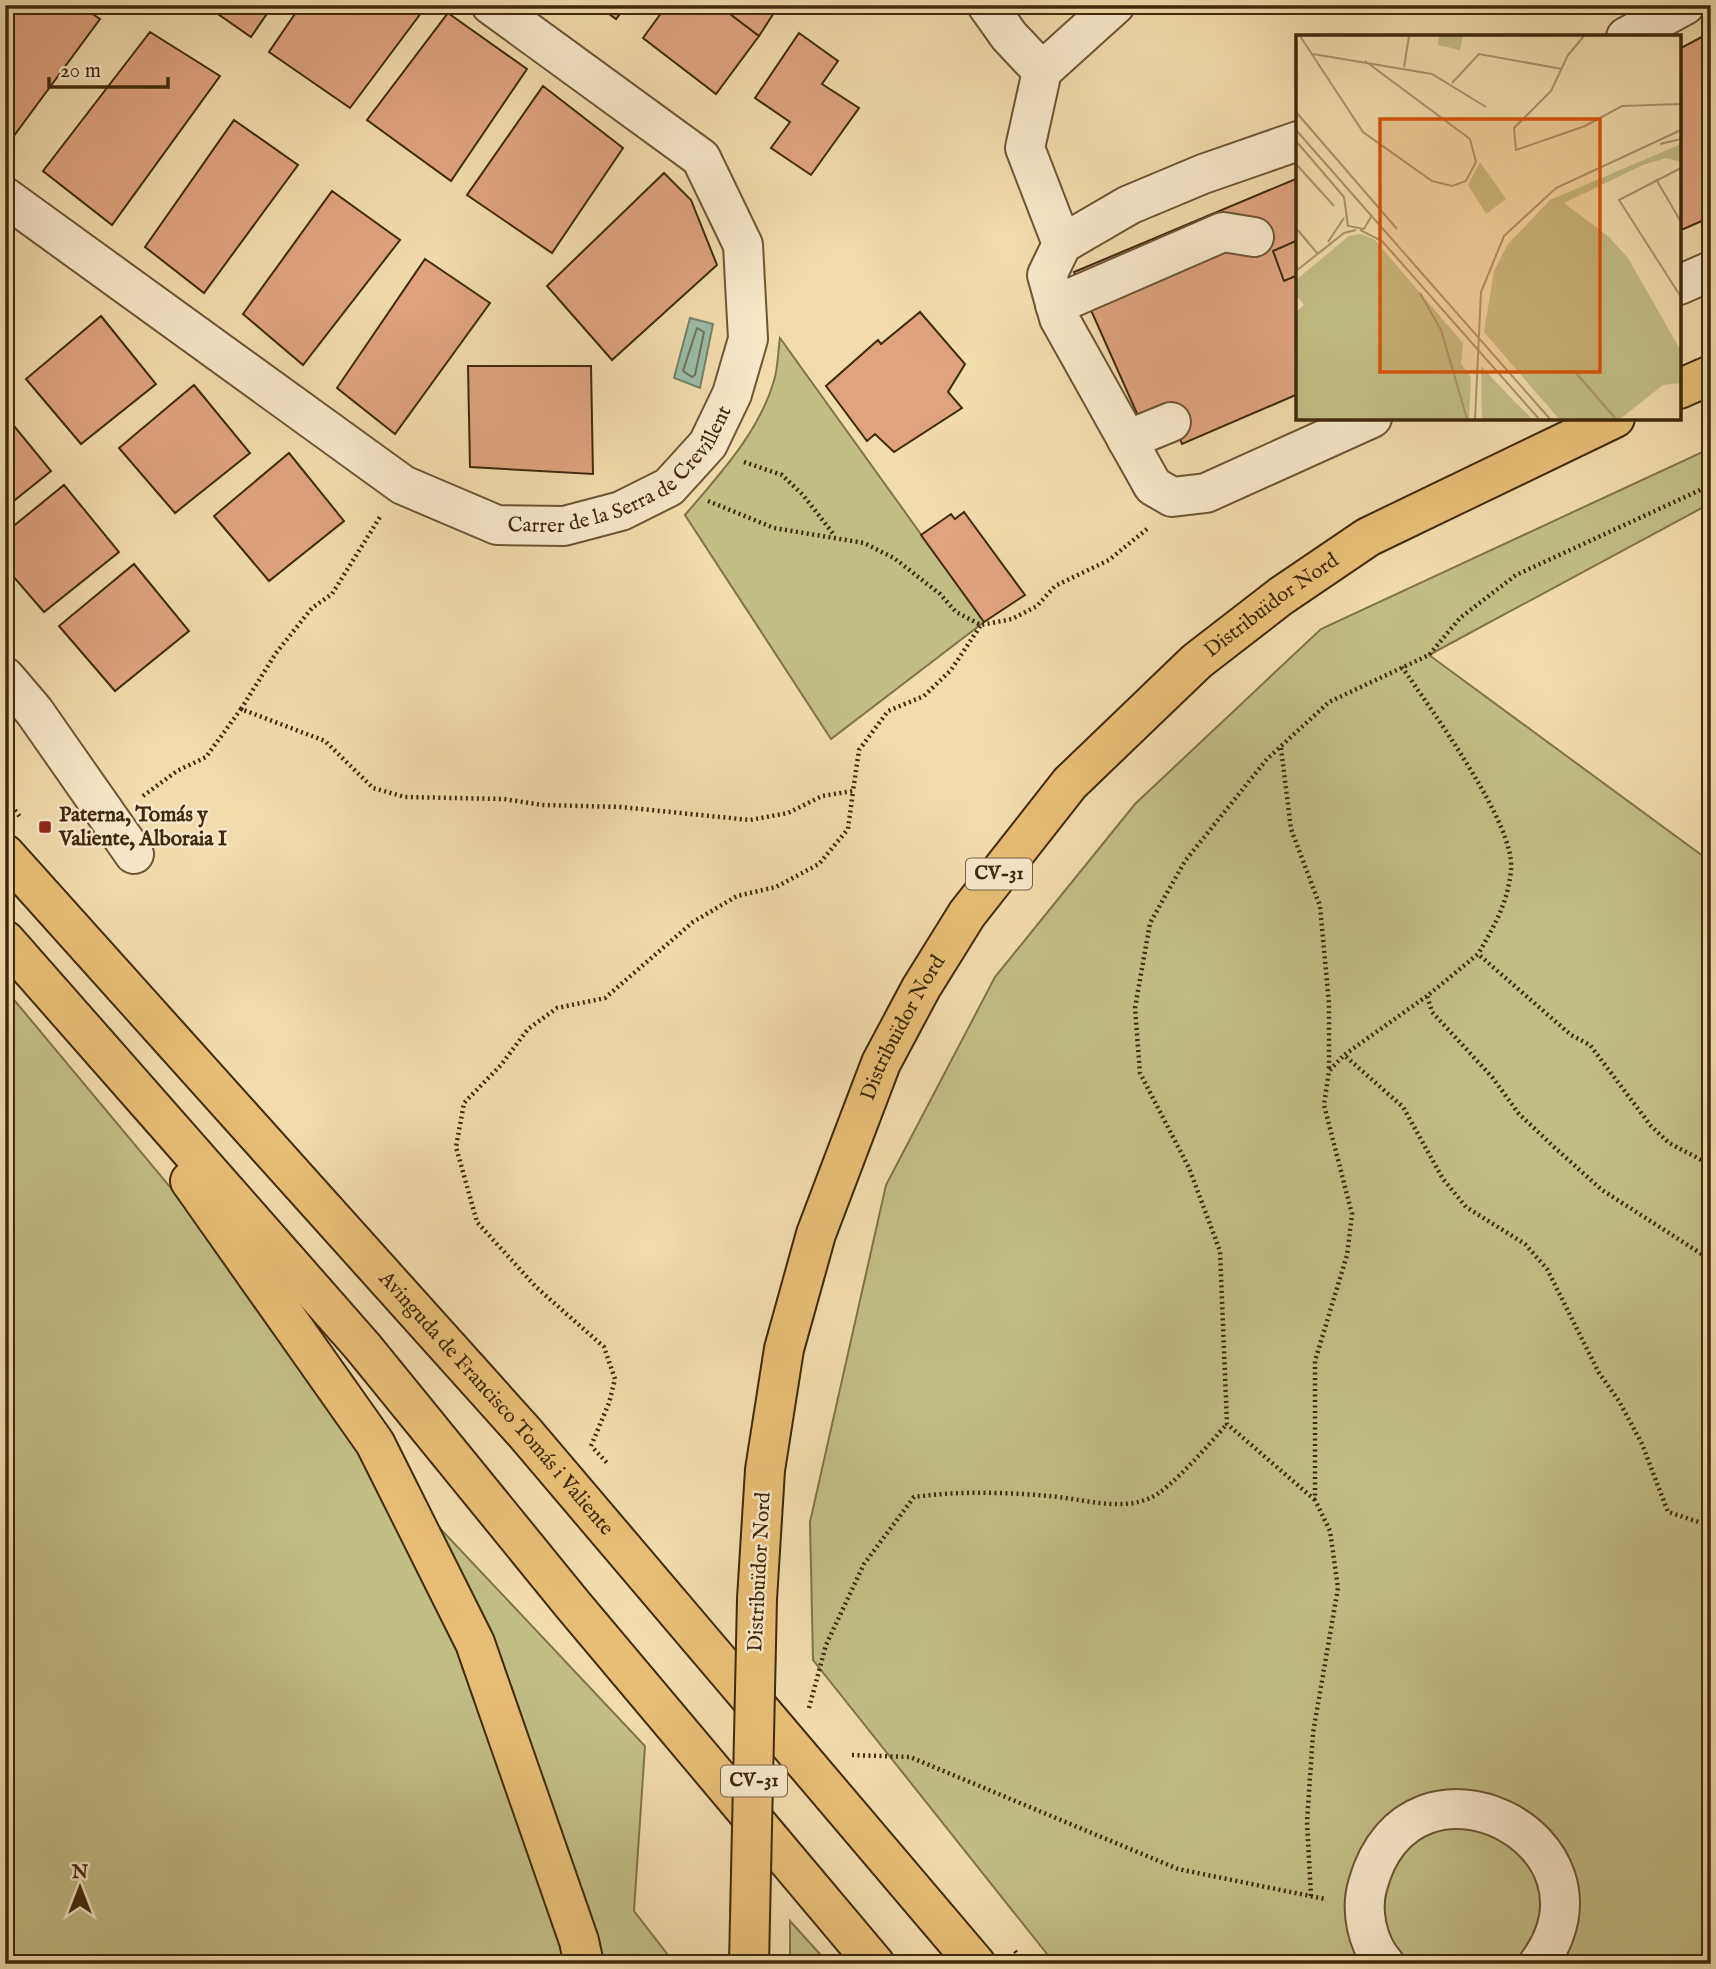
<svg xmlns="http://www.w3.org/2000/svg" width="1716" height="1969" viewBox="0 0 1716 1969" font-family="'IM FELL English',serif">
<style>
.green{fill:#c1be84;stroke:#807448;stroke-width:2}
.water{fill:#9bbca9;stroke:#76826a;stroke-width:2}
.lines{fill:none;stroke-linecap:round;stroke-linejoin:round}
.shore{stroke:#6d735a;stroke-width:2}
.building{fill:#e0a37e;stroke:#3f2a0b;stroke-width:2}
.minor-casing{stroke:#6c5633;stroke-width:42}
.major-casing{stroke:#3f2a0b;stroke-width:42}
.path{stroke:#3f2a0b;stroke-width:4.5;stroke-dasharray:2 3.5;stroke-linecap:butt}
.minor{stroke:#f6e8c8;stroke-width:38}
.major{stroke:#e8be76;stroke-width:38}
.major-bridge-casing{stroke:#3f2a0b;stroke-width:42;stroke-linecap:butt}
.major-bridge{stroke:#e8be76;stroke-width:38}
.poi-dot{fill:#8f2418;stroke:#f6e8c8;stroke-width:2.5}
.labels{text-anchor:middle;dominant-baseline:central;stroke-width:5;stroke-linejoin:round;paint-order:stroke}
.shield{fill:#f6e8c8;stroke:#766344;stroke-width:2}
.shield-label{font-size:19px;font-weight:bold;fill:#3f2a0b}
.street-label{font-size:21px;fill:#3f2a0b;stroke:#f6e8c8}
.poi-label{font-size:21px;font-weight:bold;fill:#3f2a0b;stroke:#f6e8c8;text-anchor:start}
.inset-road{fill:none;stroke:#aa956b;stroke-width:2}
.view{fill:#d7540c;fill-opacity:0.15;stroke:#d7540c;stroke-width:3.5}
.inset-edge{fill:none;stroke:#3f2a0b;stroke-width:3.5}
</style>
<rect width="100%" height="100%" fill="#f1dcab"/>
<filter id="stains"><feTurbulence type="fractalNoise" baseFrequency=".00286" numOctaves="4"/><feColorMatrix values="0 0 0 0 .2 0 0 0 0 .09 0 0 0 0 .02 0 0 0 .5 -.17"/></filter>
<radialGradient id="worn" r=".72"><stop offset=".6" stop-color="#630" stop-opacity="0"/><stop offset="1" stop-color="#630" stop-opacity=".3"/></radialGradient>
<path class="green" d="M780 338 984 622 831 739 685 515C720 474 761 430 775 377 778 365 778 351 780 338Z
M1711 448V503L1429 655 1711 862V1964H1055L813 1660 810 1522 886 1185 995 977 1135 804 1321 629Z
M5 989 206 1230 354 1437 645 1746 634 1911 675 1964H5Z
M790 1921 829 1964H790Z"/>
<path class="water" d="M690 318 713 324 700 388 674 378Z"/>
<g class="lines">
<path class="shore" d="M697 328 704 332 695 375 692 377 683 371Z"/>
</g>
<path class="building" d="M19 5H79L100 19 5 148V24Z
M205 5H273L251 37Z
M301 5H427L350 108 269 52Z
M597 5H627L616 19Z
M667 5H718L759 36 716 94 643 38Z
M718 5H779L759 36Z
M448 13 527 69 451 181 367 120Z
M150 32 220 76 112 225 43 171Z
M1711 32V217L1679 231V49Z
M799 33 838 61 822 84 859 108 811 175 771 148 790 122 755 98Z
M543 86 623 148 552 253 467 195Z
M234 120 298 165 204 293 145 247Z
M664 173 691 200 717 265 612 360 547 286Z
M1298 178V394L1182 444 1167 406 1139 418 1074 272Z
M332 191 400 240 303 365 243 314Z
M1298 240V275L1284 281 1273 251Z
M425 259 490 303 395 434 337 388Z
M920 312 965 364 948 392 962 408 894 452 875 434 867 441 826 386 878 340 881 344Z
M101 316 156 384 81 444 26 379Z
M468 366H591L593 474 470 467Z
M194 385 250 453 175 513 119 448Z
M5 415 51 471 5 508Z
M289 453 344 521 269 581 214 516Z
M64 485 119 552 44 612 5 567V533Z
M964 512 1025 595 984 622 921 535 951 514 955 519Z
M134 564 189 631 115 691 59 626Z"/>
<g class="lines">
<defs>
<g id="minor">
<path d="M987 5 1009 36 1042 71"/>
<path d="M1626 37 1685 5"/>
<path d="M1042 71 1025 148 1062 244 1047 275 1059 318 1153 486 1172 497 1206 493 1372 418"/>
<path d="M1042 71 1115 5"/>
<path id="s1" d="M5 197 403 485 497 525 564 526 621 511 669 487 708 444 732 394 748 339 743 245 701 158 491 5"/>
<path d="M1062 244 1129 205 1203 174 1298 141"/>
<path d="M1679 285 1711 271"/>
<path d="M1055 305 1223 232 1254 237"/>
<path d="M1127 440 1171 422"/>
<path d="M5 677 34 711 134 854"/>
<path d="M1385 1964C1367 1944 1360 1910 1368 1884 1411 1731 1629 1840 1538 1964"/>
</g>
<g id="major">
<path d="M1679 389 1711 375"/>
<path id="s2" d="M5 854 525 1433 976 1964"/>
<path d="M5 940 363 1347 573 1605 875 1964"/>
<path d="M190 1181 375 1443 475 1643 579 1941 584 1964"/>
<path id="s3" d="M757 1599 765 1470 784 1349 816 1234 881 1063 921 988 967 914 1070 783 1197 661 1281 596 1368 537 1615 418"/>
</g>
</defs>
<use href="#minor" class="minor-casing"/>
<use href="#major" class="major-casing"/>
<path class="path" d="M744 462 782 475 803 495 835 536
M708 501 774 528 864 543 894 558 940 594 956 612 981 625 1012 619 1037 606 1055 586 1109 560 1147 529
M1402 667C1429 707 1516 824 1511 870 1508 902 1494 927 1478 954
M241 709 276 653 312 608 332 594 380 517
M1281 748 1291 829 1320 906 1329 1004V1071
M143 796 177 771 206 757 241 709 325 741 373 788 405 797 504 799 542 805 621 807 750 820 788 813 822 796 853 791 859 750 888 711 924 696 951 670 981 625
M5 797 20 817
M1427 996 1344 1055 1403 1107 1443 1179 1466 1207 1525 1244 1547 1269 1599 1373 1619 1401 1642 1444 1668 1512 1711 1526
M1711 1165 1669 1143 1651 1126 1590 1045 1571 1035 1478 954 1427 996 1432 1012 1492 1077 1519 1114 1554 1147 1602 1190 1711 1260
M591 1446 609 1403 615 1379 604 1347 536 1287 477 1222 456 1147 464 1103 501 1065 528 1029 557 1008 605 998 693 922 737 896 776 887 819 864 848 829 853 791
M594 1449 607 1463
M1315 1500 1227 1424 1220 1251 1189 1168 1140 1073 1135 1008 1150 923 1185 861 1267 759 1329 702 1429 655 1460 618 1516 575 1711 485
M809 1708 826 1645 864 1564 914 1497C958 1491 1004 1492 1049 1496 1080 1498 1119 1512 1150 1498 1170 1490 1211 1442 1227 1424
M852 1755 910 1757 1178 1869 1325 1899
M1311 1896 1307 1822 1313 1733 1338 1588 1330 1531 1315 1500V1361L1347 1255 1352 1214 1324 1105 1329 1071 1344 1055
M1015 1951 1025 1964"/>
<use href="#minor" class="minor"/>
<use href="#major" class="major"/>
<defs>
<path id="major-bridge" d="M749 1964 757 1599"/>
</defs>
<use href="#major-bridge" class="major-bridge-casing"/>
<use href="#major-bridge" class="major-bridge"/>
</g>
<rect class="poi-dot" x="38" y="820" width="14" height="14" rx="3.5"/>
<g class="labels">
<g class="shield">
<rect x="966" y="858.5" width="66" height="31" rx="5"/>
<rect x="721" y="1765.5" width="66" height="31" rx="5"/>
</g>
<g class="shield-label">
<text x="999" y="874">CV-31</text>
<text x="754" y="1781">CV-31</text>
</g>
<g class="street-label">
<text stroke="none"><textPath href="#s1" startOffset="738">Carrer de la Serra de Crevillent</textPath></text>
<text stroke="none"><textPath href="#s3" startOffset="1162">Distribuïdor Nord</textPath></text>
<text stroke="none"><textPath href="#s3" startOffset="595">Distribuïdor Nord</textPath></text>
<text stroke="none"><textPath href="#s2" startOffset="737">Avinguda de Francisco Tomás i Valiente</textPath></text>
<text transform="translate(760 1572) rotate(-87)">Distribuïdor Nord</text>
</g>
<g class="poi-label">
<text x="59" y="815">Paterna, Tomás y<tspan x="59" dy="24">Valiente, Alboraia I</tspan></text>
</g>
</g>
<g transform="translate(1296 35)">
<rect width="385" height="385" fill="#f1dcab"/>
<path d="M143 1H167L164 15 142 10ZM385 109V127L370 123 347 130 268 168 312 201 332 223 385 316V348L367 350 324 384H263L188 297 198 236 212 209 254 165ZM184 127 210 164 190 179 172 150ZM65 199 78 204 167 308 165 329 175 342 173 384H0V277L8 270 0 260V245L53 201ZM185 331 214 362 236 384H186Z" fill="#c1be84"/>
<path class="inset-road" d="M4 1 67 97 136 146 156 151 170 146 180 127 174 104 69 26M288 1 272 20 255 56 218 93 220 115 289 91 326 71 385 69M17 19 136 39 190 72M108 32 113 1M156 48 183 19 266 34M0 77 101 194M0 95 254 384M0 106 48 162 52 191 68 194 76 180M364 109 385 104M0 129 38 171M385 133 323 165 385 262M360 144 385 187M0 193 21 218M64 195 86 206 243 384M32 207 48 183M0 236 48 198 60 195M124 258 145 295 171 384M280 338 320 384M179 384 185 257 208 201 260 153 385 95"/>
<path class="view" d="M84 84H304V337H84Z"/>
<rect width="385" height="385" class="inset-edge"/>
</g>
<rect width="1716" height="1969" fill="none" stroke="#f1dcab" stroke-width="28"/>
<rect x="7" y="7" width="1702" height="1955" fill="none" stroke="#3f2a0b" stroke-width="3.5"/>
<rect x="14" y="14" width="1688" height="1941" fill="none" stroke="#3f2a0b" stroke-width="2"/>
<g transform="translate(80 1888)" stroke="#f6e8c8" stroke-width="5" paint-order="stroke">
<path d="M0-5L12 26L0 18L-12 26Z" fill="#3f2a0b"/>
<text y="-10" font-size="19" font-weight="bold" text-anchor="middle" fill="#3f2a0b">N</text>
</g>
<path d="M49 77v10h119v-10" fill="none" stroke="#3f2a0b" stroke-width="3.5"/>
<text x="60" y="77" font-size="21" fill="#3f2a0b" stroke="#f6e8c8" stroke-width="5" paint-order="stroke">20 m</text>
<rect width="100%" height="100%" filter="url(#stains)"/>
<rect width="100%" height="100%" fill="url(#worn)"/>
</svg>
